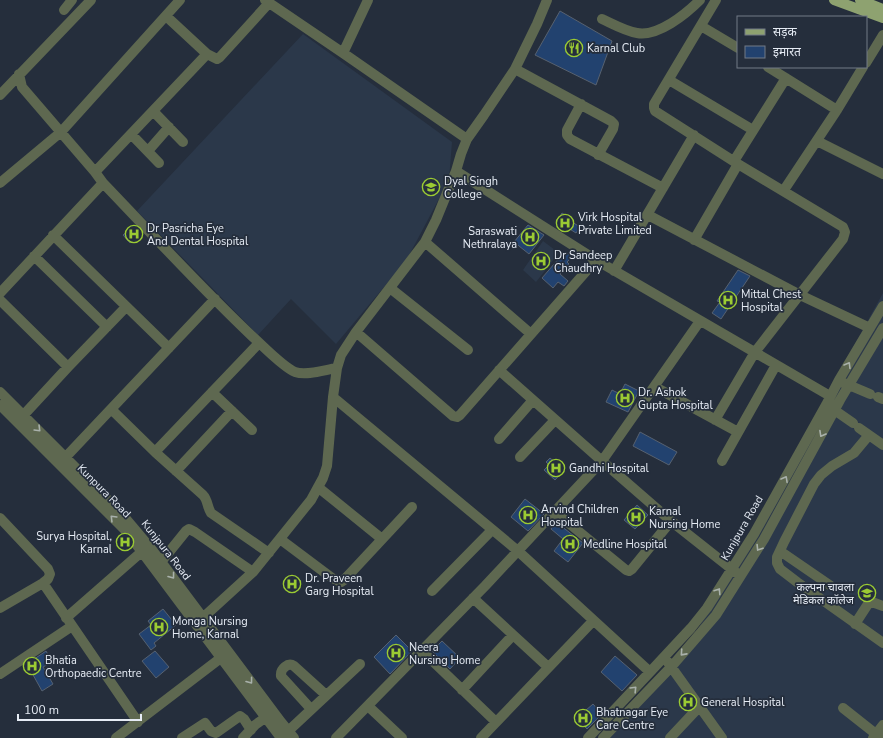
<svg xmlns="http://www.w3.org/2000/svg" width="883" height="738" viewBox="0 0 883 738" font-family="'Nunito Sans','Noto Sans Devanagari',sans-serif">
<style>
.built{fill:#2b384a}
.building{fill:#22426f;stroke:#566170}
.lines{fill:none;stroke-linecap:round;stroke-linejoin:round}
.minor{stroke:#5e6850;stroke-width:10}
.major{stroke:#8ea270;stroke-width:10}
.oneway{stroke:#a9b1ab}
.labels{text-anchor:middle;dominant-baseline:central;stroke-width:3.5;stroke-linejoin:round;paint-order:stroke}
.poi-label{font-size:11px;fill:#e6ecf5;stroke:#252e3c;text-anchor:start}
.street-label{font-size:11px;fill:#e6ecf5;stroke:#252e3c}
</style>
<rect width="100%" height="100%" fill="#252e3c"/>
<path class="built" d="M303 34 452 142 449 180 406 261 336 344 291 299 258 335 137 211Z
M543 241 559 253 536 282 523 270Z
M883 293V738H609L678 665Z"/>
<path class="building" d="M560 11 612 41 596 85 535 55Z
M562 213 573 220 572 222 580 227 576 233 557 221Z
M528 225 544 235 529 254 514 242Z
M133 227 140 234 130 243 123 235Z
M567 253 572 257 567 262 569 264 560 274 568 281 564 286 558 282 553 288 542 278 561 256 563 258Z
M738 270 750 276 721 319 712 313 720 302 717 301Z
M625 384 639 391 628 412 606 402 612 390 620 394Z
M640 432 677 452 669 465 633 446Z
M550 458 564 470 555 480 544 470 549 465 546 462Z
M525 499 544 514 528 531 511 517Z
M637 505 648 515 635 529 624 520Z
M556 522 583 543 568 562 554 551 563 539 551 529Z
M295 576 301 581 294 591 288 586Z
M163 609 176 625 154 643 156 646 151 650 139 634 151 625 148 621Z
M396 635 412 651 390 674 374 657Z
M442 641 460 658 450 669 432 651Z
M46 651 52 662 43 667 53 684 42 691 27 664Z
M155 651 169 667 156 678 142 661Z
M615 656 637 675 622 691 601 672Z
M593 704 602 714 587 729 577 718Z"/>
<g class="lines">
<path class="minor" d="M265 0 343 53 467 139
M64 10 72 0
M166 16 207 54 217 59 220 57 269 3
M602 19C613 24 625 31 637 33 658 37 686 14 700 0
M701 26 738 48
M343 53 368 0
M866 63 883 35
M768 67 837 110
M515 69 611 121 614 124 613 129 598 155
M19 74 22 87 95 172 103 183C153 235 201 288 253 337 263 346 283 367 295 372 307 376 324 370 337 368
M669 80 753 130
M0 95 91 0
M581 104 567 130V135L570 139 663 188
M153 111 183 142
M131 134 159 163
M817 141 883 174
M148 151 169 127
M734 161 786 78
M456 171 596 260 830 396
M95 172 207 54
M0 183 61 132 180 0
M784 190 837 110 863 67
M648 215 800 295 870 328
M53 235 169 348
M694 240 738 164
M425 242 531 334
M34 256 107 327
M614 271 694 135
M390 288 468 350
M0 293 103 183
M0 300 68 367
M356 332 453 416 457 417 460 415 596 260
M499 370 602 461 671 521 738 574
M844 383 870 394
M655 387 738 432
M0 392 121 513 153 551 281 722 294 738
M212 392 252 430
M333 397 518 551 650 672
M878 397 883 399
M0 405 127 532 281 738
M830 407 853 423
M111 409 155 452 203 495C208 500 207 507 211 513L269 553
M19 420 68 367 126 307
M715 420 755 352 843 239 845 232 843 227 738 164 655 111 654 108V104L716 0
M859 428 883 445
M869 435 854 453 832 466 821 475 814 484 784 542 777 557V563L780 569 797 582 883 643
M499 439 533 400
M155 452 259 343
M520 457 555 420
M722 461 776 365
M61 462 215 299
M176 471 232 411
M319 488 382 539
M555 512 626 570 629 571 632 569 671 521
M0 518 48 569 50 574 48 579 43 583 0 608
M280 539 332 578 341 582 344 580 412 507
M780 551 831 586
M161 562 186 531 189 529 195 532 253 572
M43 583 138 722
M432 591 492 530
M473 598 548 667
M66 618 146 548
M196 624 253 572 311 500 323 478 327 466 333 397 337 368 341 355 356 332 425 242 436 220 456 171 461 154 467 139 484 115 515 69 537 24 547 0
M855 624 868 604 872 602 883 606
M422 651 496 722
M667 661 722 738
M0 674 72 626
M462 690 513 635
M368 706 402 738
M843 708 881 738
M311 709 281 676C280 669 288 662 294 666L326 695
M284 735 360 664
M116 738 226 654
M182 738 205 723 211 731 216 733 240 716 244 719 251 730
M243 738 255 725 265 718
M336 738 485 586 602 461 700 321
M481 738 593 621
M588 738 650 672 691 628 707 608 754 534 826 405 839 380 883 306
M603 738 672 666 716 615 764 539 840 400 883 328
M670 738 700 706
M873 738 883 725"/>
<path class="major" d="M834 0 883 18
M860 0 883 9"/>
</g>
<defs><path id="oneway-chevron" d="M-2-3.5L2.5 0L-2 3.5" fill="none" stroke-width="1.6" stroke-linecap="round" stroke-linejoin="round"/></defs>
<g class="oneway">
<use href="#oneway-chevron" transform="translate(848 365) rotate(-59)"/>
<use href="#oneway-chevron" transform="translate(38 429) rotate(45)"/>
<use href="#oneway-chevron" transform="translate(822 434) rotate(119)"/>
<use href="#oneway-chevron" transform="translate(785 479) rotate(-61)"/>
<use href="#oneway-chevron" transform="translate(113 518) rotate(-135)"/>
<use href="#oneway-chevron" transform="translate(759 548) rotate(122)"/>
<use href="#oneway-chevron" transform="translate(172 576) rotate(53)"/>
<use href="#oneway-chevron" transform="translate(718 591) rotate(-57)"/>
<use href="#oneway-chevron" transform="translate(683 653) rotate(132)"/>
<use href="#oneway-chevron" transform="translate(250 681) rotate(53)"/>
<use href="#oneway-chevron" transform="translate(634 689) rotate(-46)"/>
</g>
<defs>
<symbol id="restaurant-ring" viewBox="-11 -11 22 22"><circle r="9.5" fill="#252e3c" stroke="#9bcb33" stroke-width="1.5"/><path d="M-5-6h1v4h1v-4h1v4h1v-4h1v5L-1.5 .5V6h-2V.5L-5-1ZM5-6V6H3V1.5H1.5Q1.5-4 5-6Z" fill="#9bcb33"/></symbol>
<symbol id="university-ring" viewBox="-11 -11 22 22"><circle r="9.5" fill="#252e3c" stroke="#9bcb33" stroke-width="1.5"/><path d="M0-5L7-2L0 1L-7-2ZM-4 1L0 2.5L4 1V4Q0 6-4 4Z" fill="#9bcb33"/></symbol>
<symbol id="hospital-ring" viewBox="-11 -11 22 22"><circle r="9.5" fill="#252e3c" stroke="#9bcb33" stroke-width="1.5"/><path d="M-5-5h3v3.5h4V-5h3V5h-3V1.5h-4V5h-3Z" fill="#9bcb33"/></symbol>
</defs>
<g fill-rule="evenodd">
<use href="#restaurant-ring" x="564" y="38" width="20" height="20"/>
<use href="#university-ring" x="421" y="177" width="20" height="20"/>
<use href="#hospital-ring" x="555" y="213" width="20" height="20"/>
<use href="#hospital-ring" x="124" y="224" width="20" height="20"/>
<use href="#hospital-ring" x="520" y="227" width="20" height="20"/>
<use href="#hospital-ring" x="531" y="251" width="20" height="20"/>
<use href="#hospital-ring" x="718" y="290" width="20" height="20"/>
<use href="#hospital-ring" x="615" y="388" width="20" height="20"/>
<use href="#hospital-ring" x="546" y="458" width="20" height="20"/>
<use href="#hospital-ring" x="518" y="505" width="20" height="20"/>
<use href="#hospital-ring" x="626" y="507" width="20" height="20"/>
<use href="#hospital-ring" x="115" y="532" width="20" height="20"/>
<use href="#hospital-ring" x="560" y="534" width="20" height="20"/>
<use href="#hospital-ring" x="282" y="574" width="20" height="20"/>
<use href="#university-ring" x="857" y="583" width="20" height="20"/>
<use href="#hospital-ring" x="149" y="617" width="20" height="20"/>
<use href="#hospital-ring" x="386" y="643" width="20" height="20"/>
<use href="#hospital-ring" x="22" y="656" width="20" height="20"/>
<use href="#hospital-ring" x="678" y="692" width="20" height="20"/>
<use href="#hospital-ring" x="573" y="708" width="20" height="20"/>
</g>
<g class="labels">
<g class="poi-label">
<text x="587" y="48">Karnal Club</text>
<text x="444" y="181">Dyal Singh<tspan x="444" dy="13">College</tspan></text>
<text x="578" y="217">Virk Hospital<tspan x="578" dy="13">Private Limited</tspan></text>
<text x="147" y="228">Dr Pasricha Eye<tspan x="147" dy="13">And Dental Hospital</tspan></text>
<text x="517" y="231" text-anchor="end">Saraswati<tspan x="517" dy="13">Nethralaya</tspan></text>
<text x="554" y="255">Dr Sandeep<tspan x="554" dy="13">Chaudhry</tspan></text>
<text x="741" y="294">Mittal Chest<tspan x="741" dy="13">Hospital</tspan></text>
<text x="638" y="392">Dr. Ashok<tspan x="638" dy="13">Gupta Hospital</tspan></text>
<text x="569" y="468">Gandhi Hospital</text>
<text x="541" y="509">Arvind Children<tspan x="541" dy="13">Hospital</tspan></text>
<text x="649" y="511">Karnal<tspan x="649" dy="13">Nursing Home</tspan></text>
<text x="112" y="536" text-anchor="end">Surya Hospital,<tspan x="112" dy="13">Karnal</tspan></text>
<text x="583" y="544">Medline Hospital</text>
<text x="305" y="578">Dr. Praveen<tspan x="305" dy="13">Garg Hospital</tspan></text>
<text x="854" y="587" text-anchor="end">कल्पना चावला<tspan x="854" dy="13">मेडिकल कॉलेज</tspan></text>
<text x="172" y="621">Monga Nursing<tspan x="172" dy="13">Home, Karnal</tspan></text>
<text x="409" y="647">Neera<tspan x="409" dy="13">Nursing Home</tspan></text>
<text x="45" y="660">Bhatia<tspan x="45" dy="13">Orthopaedic Centre</tspan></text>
<text x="701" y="702">General Hospital</text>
<text x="596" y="712">Bhatnagar Eye<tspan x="596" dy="13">Care Centre</tspan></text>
</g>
<g class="street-label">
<text transform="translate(104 491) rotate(45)">Kunpura Road</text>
<text transform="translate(742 528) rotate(-60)">Kunjpura Road</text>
<text transform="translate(166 550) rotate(52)">Kunjpura Road</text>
</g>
</g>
<rect x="737" y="16" width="130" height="52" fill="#252e3c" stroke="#727a86"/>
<rect x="745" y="29" width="20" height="6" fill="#8ea270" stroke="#727a86"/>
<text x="773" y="36" font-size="12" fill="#e6ecf5">सड़क</text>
<rect x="745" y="46" width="20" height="12" fill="#22426f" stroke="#727a86"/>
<text x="773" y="56" font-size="12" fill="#e6ecf5">इमारत</text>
<path d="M18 714v6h123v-6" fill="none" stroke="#e6ecf5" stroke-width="2"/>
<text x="24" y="714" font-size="12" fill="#e6ecf5" stroke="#252e3c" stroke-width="3" paint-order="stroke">100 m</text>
</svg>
